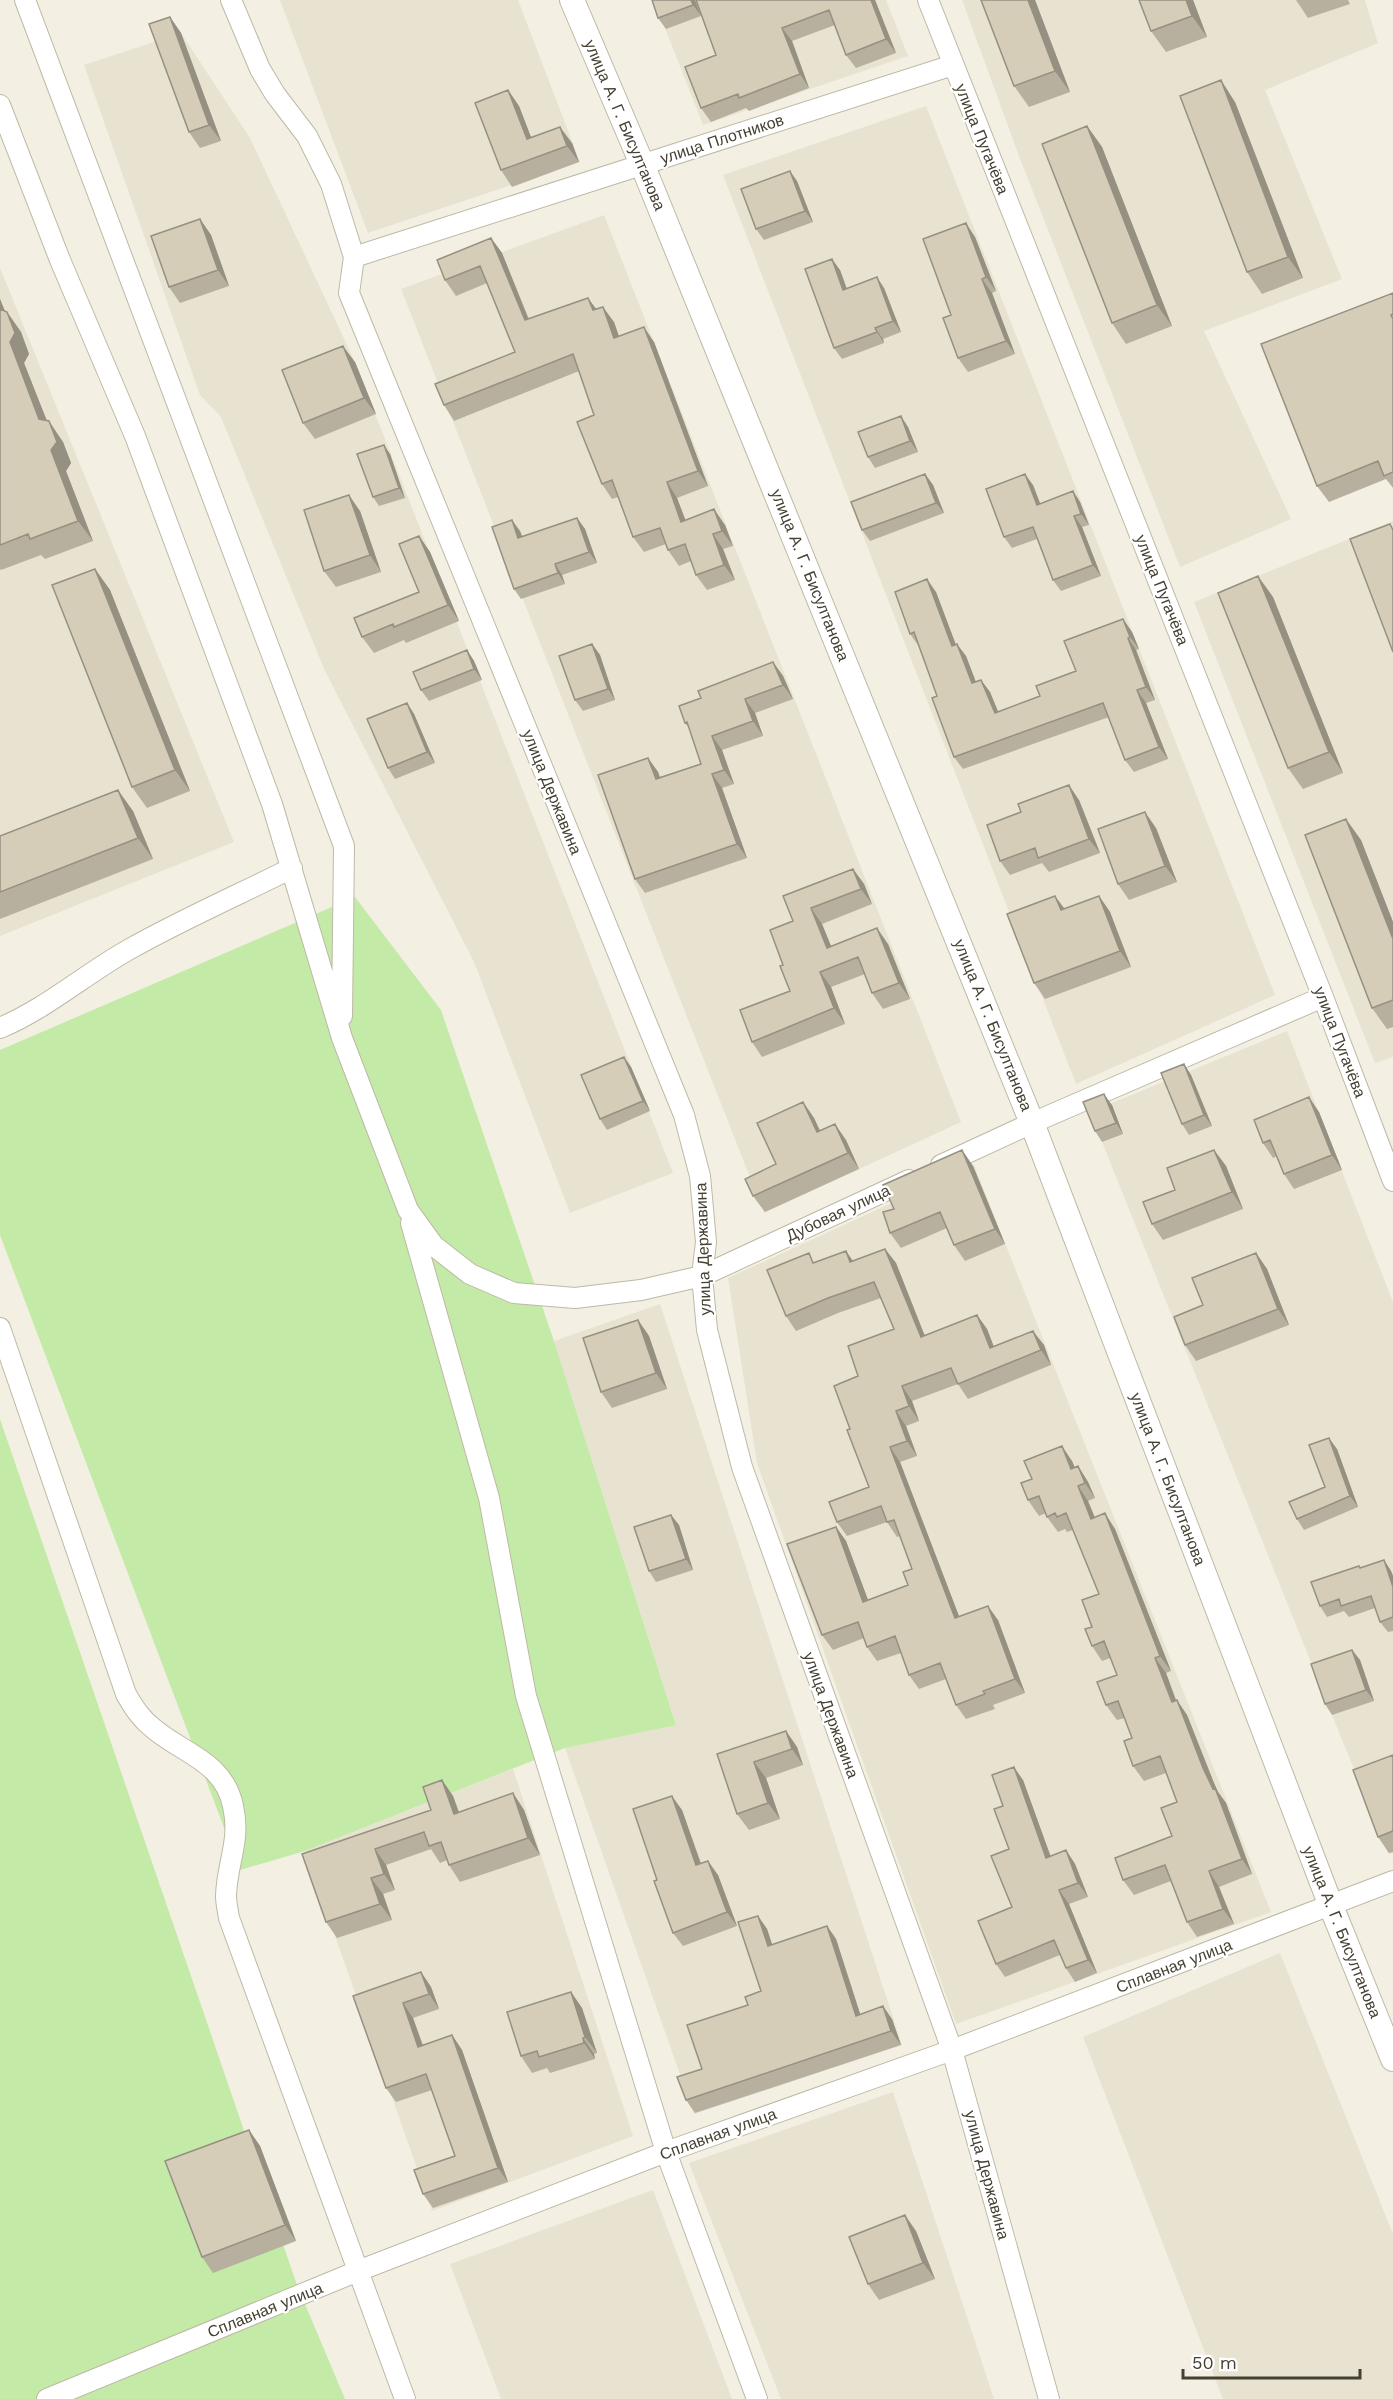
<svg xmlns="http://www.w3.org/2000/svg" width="1393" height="2399" viewBox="0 0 1393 2399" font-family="'Work Sans',sans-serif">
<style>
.residential{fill:#e7e3d0}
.green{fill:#c4eaa8}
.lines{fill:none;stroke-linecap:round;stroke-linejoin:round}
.minor-casing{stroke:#beb9a5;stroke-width:22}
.tertiary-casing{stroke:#beb9a5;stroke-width:26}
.minor{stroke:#fff;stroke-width:20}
.tertiary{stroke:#fff;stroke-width:24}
.wall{fill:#b7b09e}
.shaded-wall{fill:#959081}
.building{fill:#d5cdb8;stroke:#959081;stroke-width:1.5}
.labels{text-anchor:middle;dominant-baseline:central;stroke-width:4.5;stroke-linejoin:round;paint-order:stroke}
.street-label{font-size:16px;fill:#454033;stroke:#fff}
</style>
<rect width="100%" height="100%" fill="#f3f0e3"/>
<path class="residential" d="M280 0H518L580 162 368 233Z
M654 0H886L908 56 703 125Z
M962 0H1365L1378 43 1265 90 1342 279 1204 331 1291 519 1180 567 1019 156Z
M181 33 250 138 354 360 673 1173 570 1213 474 962 324 669 221 417 200 395 84 65Z
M926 106 1275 995 1076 1084 723 175Z
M604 215 961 1122 764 1213 401 289Z
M0 268 234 842 0 936Z
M1393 521V1057L1375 1063 1194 602Z
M1287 1031 1393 1302V1853L1388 1854 1090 1112Z
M974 1165 1271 1912 956 2024 757 1463 728 1278Z
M660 1304 902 2045 694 2114 565 1748 676 1724 554 1341Z
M513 1769 633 2136 432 2211 305 1851Z
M1280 1953 1393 2234V2399H1223L1083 2037Z
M893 2092 994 2399H781L689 2163Z
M653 2190 732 2399H501L450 2264Z"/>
<path class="green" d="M355 897 441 1010 554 1341 676 1725 565 1748 305 1851 240 1870 0 1235V1050Z
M0 1419 297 2285 345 2399H0Z"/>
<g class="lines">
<defs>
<path id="minor" d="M25 0 344 846 342 1016
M231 0 260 69 275 94 307 136 331 184 354 257 349 293 684 1115 700 1176 706 1242 702 1276 707 1330 742 1467 952 2050 1049 2399
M928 0 1323 997 1393 1181
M0 105 60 260 135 436 272 804 342 1038 408 1210 434 1246 470 1274 514 1293 575 1298 641 1290 702 1276 909 1180
M354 257 953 65
M0 1028C47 1008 84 975 128 950 181 920 238 895 292 868
M941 1165 1032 1123 1323 997
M411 1223 489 1498 526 1696 666 2152 757 2399
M0 1328 126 1694C134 1708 141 1719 154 1729 184 1754 224 1762 233 1806 241 1841 227 1862 226 1896 226 1903 228 1911 229 1918L405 2399
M47 2399 358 2271 666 2152 952 2050 1393 1881"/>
<path id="tertiary" d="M572 0 642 164 1032 1123 1331 1906 1393 2059"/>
</defs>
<use href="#minor" class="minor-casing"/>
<use href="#tertiary" class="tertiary-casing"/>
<use href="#minor" class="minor"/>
<use href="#tertiary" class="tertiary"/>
</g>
<path class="wall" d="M652 0H695L701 16 666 29 658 18Z
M696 0H875L896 53 856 68 846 55 835 25 792 41 809 88 749 111 746 108 711 122 701 108 716 55Z
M981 0H1035L1070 92 1029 107 1014 86Z
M1193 0 1207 37 1166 52 1151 31Z
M1296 0H1348L1350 4 1308 18Z
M170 17 181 33 221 141 200 148 189 132Z
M508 90 519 106 531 138 572 143 579 162 512 187 501 170Z
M1235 102 1303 278 1262 294 1247 272Z
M1087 126 1102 147 1172 326 1126 344 1112 323Z
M797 181 813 222 764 240 756 229Z
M200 219 211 235 229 286 180 303 169 287Z
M975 237 996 291 992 293 1015 354 968 372 958 358 951 315Z
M491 238 502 253 529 319 588 298 596 309 614 322 618 336 654 342 708 486 677 498 685 520 725 525 733 546 723 549 735 580 707 590 696 575 691 561 679 566 668 550 666 544 644 552 633 537 618 497 612 499 602 484 594 415 579 371 454 421 444 405 515 352 487 283 456 296 445 280Z
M840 270 847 289 884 288 901 332 883 339 884 343 842 359 834 348Z
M1393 293V488L1386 479 1329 502 1317 486Z
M0 299 5 311 7 312 21 332 29 354 24 363 47 421 63 442 71 463 66 471 93 541 45 559 41 555 1 570 0 569Z
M355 362 376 414 315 439 303 423Z
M908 427 918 452 875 468 868 457Z
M390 454 405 498 379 506 373 497Z
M925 474 933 485 944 513 870 541 862 530Z
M1033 485 1040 504 1073 491 1080 502 1089 525 1082 527 1101 576 1061 591 1053 580 1037 539 1012 548 1004 537Z
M360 511 381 572 336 587 324 571Z
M577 518 585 529 597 563 562 575 565 584 521 599 514 589 520 531 522 536Z
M419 536 430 552 459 621 406 643 404 640 374 653 362 637 419 592Z
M95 569 110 590 190 791 147 808 132 787Z
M936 592 955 644 966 656 975 682 981 680 990 692 998 712 1040 696 1076 671 1123 619 1132 632 1139 649 1136 650 1155 700 1146 703 1168 759 1134 772 1125 760 1109 717 963 769 954 757 937 696 918 645 910 634Z
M1273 597 1343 773 1303 789 1288 768Z
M592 644 600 655 615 700 583 711 575 700Z
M467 650 474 661 482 680 429 701 421 690Z
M773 662 783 676 793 699 755 713 763 736 722 750 734 784 722 788 747 858 645 893 635 879 648 758 658 772 660 777 701 764 689 728 685 723 701 698Z
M407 703 414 714 435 763 395 779 388 768Z
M1079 800 1100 853 1049 872 1042 863 1010 875 1000 861Z
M133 811 153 859 0 919V836Z
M1156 828 1177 882 1129 900 1118 884Z
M1361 840 1393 922V1027L1387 1029 1372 1008Z
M853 869 864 884 872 904 822 924 831 946 888 944 910 999 883 1009 872 993 865 974 831 987 845 1024 762 1057 752 1042 790 991 783 965 793 921Z
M1099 896 1110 912 1131 967 1045 999 1034 983 1064 909Z
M624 1057 631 1067 650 1111 607 1130 600 1119Z
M1184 1064 1191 1075 1212 1126 1189 1135 1182 1124Z
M803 1102 814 1118 820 1131 846 1140 859 1169 765 1212 753 1196 776 1164Z
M1112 1105 1123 1134 1102 1142 1095 1131Z
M1319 1112 1342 1170 1294 1189 1284 1174 1277 1156 1273 1158 1263 1143Z
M962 1150 973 1166 1005 1244 965 1261 954 1245 947 1228 901 1248 890 1233 894 1209Z
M1214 1150 1226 1166 1243 1209 1163 1240 1152 1224Z
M885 1249 896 1263 925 1336 977 1315 987 1329 994 1347 1044 1345 1051 1365 968 1399 958 1384 912 1401 919 1421 906 1426 917 1456 900 1462 959 1616 998 1620 1025 1693 993 1705 995 1709 966 1719 956 1705 946 1679 919 1689 909 1675 901 1653 877 1661 867 1647 864 1638 833 1650 822 1635 836 1527 846 1541 868 1600 908 1585 912 1569 900 1536 897 1537 887 1522 847 1536 837 1522 869 1487 850 1429 858 1376 894 1329 881 1298 838 1313 796 1331 786 1316 815 1262 846 1251 853 1261Z
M1256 1253 1267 1269 1289 1325 1196 1361 1185 1345Z
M638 1320 649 1336 667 1389 612 1408 601 1392Z
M1337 1449 1358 1507 1304 1530 1297 1519 1325 1487Z
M1072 1461 1075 1468 1078 1466 1088 1482 1095 1498 1088 1501 1095 1517 1115 1529 1171 1671 1166 1673 1176 1700 1187 1715 1214 1783 1218 1792 1226 1803 1252 1874 1219 1887 1234 1924 1197 1937 1187 1922 1171 1881 1134 1895 1123 1880 1172 1836 1177 1802 1166 1773 1144 1781 1133 1766 1132 1738 1125 1718 1117 1720 1106 1705 1117 1675 1110 1658 1102 1661 1092 1646V1627L1099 1594 1073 1530 1067 1532 1065 1529 1058 1532 1047 1517 1046 1513 1039 1516 1028 1500Z
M671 1515 679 1525 693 1570 656 1582 649 1571Z
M1384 1560 1391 1571 1393 1576V1631L1388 1632 1380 1622 1375 1608 1349 1617 1344 1611 1327 1617 1320 1606 1360 1568Z
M1352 1650 1360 1660 1374 1701 1332 1715 1325 1704Z
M786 1731 797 1747 803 1765 766 1778 780 1819 749 1830 737 1814 717 1754Z
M1393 1755V1852L1389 1853 1378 1837Z
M442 1780 453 1796 459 1812 513 1793 524 1810 540 1855 460 1882 449 1865 447 1860 440 1863 431 1849 386 1865 395 1890 383 1894 392 1920 337 1938 326 1922 302 1854 431 1810Z
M1023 1780 1050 1856 1066 1850 1075 1864 1088 1897 1069 1904 1097 1973 1075 1982 1066 1968 1060 1955 1005 1977 996 1964 1012 1907 1009 1849 1003 1806Z
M682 1810 701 1863 718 1875 737 1926 683 1946 673 1933 657 1880Z
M758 1916 767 1929 772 1945 827 1926 836 1939 860 2014 892 2019 901 2045 695 2113 686 2100 702 2069 748 2005 761 1991Z
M421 1972 431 1987 439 2009 413 2018 423 2045 452 2035 462 2050 508 2182 433 2208 423 2194 455 2156 432 2090 396 2102 386 2088 353 1996Z
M571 1992 582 2008 597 2053 594 2054 595 2059 550 2073 547 2068 532 2073 521 2056Z
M249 2130 260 2146 296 2241 213 2273 202 2257Z
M916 2231 935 2279 879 2300 868 2284Z"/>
<path class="shaded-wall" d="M691 0H695L701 16 693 5Z
M871 0H875L896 53 886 39Z
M1028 0H1035L1070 92 1055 71Z
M1186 0H1193L1207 37 1192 16Z
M170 17 181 33 221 141 209 125Z
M782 28 792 41 809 88 800 74Z
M1221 80 1235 102 1303 278 1288 257Z
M508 90 519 106 538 155 527 139Z
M1087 126 1102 147 1172 326 1157 305Z
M560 127 572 143 579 162 567 146Z
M790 171 797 181 813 222 805 211Z
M200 219 211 235 229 286 218 270Z
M966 223 975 237 996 291 986 277Z
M491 238 502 253 535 336 525 320Z
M832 259 840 270 851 301 843 290Z
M877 277 884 288 901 332 893 321Z
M982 279 992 293 1015 354 1006 341Z
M588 298 599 313 593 310Z
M0 299 12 329 0 312Z
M603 307 614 322 625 353 614 338Z
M7 312 21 332 29 354 24 363 54 439 39 419 10 342Z
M644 327 654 342 708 486 698 471Z
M875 328 883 339 884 343 877 332Z
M343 346 355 362 376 414 364 398Z
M901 416 908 427 918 452 910 441Z
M49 421 63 442 71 463 66 471 93 541 78 521 51 450Z
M384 445 390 454 405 498 399 488Z
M925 474 933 485 944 513 936 503Z
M1025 474 1033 485 1045 516 1037 505Z
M667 482 677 498 692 537 681 522Z
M1073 491 1080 502 1089 525 1081 514Z
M349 495 360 511 381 572 370 555Z
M714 509 725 525 733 546 722 531Z
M1074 516 1082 527 1101 576 1093 565Z
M577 518 585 529 597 563 589 552Z
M512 520 520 531 526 548 518 538Z
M713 534 723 549 735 580 724 565Z
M419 536 430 552 459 621 448 605Z
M555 564 562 575 565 584 558 573Z
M95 569 110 590 190 791 175 770Z
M1258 576 1273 597 1343 773 1329 752Z
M927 579 936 592 961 658 952 646Z
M1123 619 1132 632 1139 649 1130 637Z
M1128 638 1136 650 1155 700 1146 687Z
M592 644 600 655 615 700 608 689Z
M957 644 966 656 981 695 972 683Z
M467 650 474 661 482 680 474 669Z
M773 662 783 676 793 699 783 685Z
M981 680 990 692 1004 726 995 713Z
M1137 690 1146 703 1168 759 1159 747Z
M745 699 755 713 763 736 753 721Z
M407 703 414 714 435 763 427 752Z
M712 736 722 750 734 784 724 770Z
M648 758 658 772 665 793 656 779Z
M712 774 722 788 747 858 737 844Z
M1069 785 1079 800 1100 853 1089 839Z
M118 790 133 811 153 859 138 838Z
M1145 812 1156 828 1177 882 1165 866Z
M1346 819 1361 840 1393 922V939Z
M853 869 864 884 872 904 861 889Z
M1055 896 1067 912 1061 910Z
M1099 896 1110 912 1131 967 1120 951Z
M811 908 822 924 838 963 827 948Z
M877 928 888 944 910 999 899 983Z
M820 972 831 987 845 1024 834 1008Z
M624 1057 631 1067 650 1111 643 1101Z
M1184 1064 1191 1075 1212 1126 1204 1115Z
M1104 1094 1112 1105 1123 1134 1116 1123Z
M1309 1097 1319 1112 1342 1170 1332 1155Z
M803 1102 814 1118 828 1148 817 1132Z
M835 1124 846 1140 859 1169 848 1153Z
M962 1150 973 1166 1005 1244 995 1229Z
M1214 1150 1226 1166 1243 1209 1232 1192Z
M885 1249 896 1263 931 1352 921 1337Z
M846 1251 856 1266 850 1262Z
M1256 1253 1267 1269 1289 1325 1278 1309Z
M977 1315 987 1329 1000 1363 990 1348Z
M638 1320 649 1336 667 1389 656 1373Z
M1033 1331 1044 1345 1051 1365 1041 1350Z
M902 1386 912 1401 919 1421 909 1406Z
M896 1411 906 1426 917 1456 907 1441Z
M1329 1438 1337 1449 1358 1507 1350 1496Z
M1062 1446 1072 1461 1082 1485 1071 1469Z
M890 1447 900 1462 965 1632 955 1618Z
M1078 1466 1088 1482 1095 1498 1085 1483Z
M1078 1486 1088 1501 1101 1534 1091 1519Z
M1105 1513 1115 1529 1171 1671 1160 1656Z
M671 1515 679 1525 693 1570 686 1559Z
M836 1527 846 1541 874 1616 863 1602Z
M1384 1560 1391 1571 1393 1576V1587Z
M988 1606 998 1620 1025 1693 1015 1679Z
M1352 1650 1360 1660 1374 1701 1366 1690Z
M1155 1658 1166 1673 1182 1717 1172 1702Z
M1177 1700 1187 1715 1214 1783 1218 1792 1226 1803 1252 1874 1242 1859 1203 1768Z
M786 1731 797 1747 803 1765 792 1749Z
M754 1762 766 1778 780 1819 768 1803Z
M1014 1767 1023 1780 1056 1871 1046 1858Z
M442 1780 453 1796 465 1830 454 1814Z
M513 1793 524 1810 540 1855 528 1838Z
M672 1796 682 1810 706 1879 696 1865Z
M375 1849 386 1865 395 1890 384 1874Z
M1066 1850 1075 1864 1088 1897 1078 1883Z
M708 1861 718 1875 737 1926 727 1912Z
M1209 1871 1219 1887 1234 1924 1223 1909Z
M371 1878 383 1894 392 1920 380 1904Z
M1059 1890 1069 1904 1097 1973 1088 1960Z
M758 1916 767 1929 777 1959 768 1946Z
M827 1926 836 1939 865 2029 856 2016Z
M421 1972 431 1987 439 2009 429 1994Z
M571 1992 582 2008 597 2053 585 2037Z
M403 2003 413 2018 428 2061 418 2047Z
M883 2006 892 2019 901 2045 891 2031Z
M452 2035 462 2050 508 2182 498 2168Z
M583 2038 594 2054 595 2059 584 2043Z
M249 2130 260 2146 296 2241 285 2225Z
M905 2215 916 2231 935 2279 923 2263Z"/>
<path class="building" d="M652 0H691L693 5 658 18Z
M696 0H871L886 39 846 55 829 10 782 28 800 74 739 98 738 94 701 108 685 67 716 55Z
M981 0H1028L1055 71 1014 86Z
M1139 0H1186L1192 16 1151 31Z
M170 17 209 125 189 132 149 24Z
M1221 80 1288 257 1247 272 1180 96Z
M508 90 527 139 560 127 567 146 501 170 475 103Z
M1087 126 1157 305 1112 323 1042 144Z
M790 171 805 211 756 229 741 189Z
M200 219 218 270 169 287 151 236Z
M966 223 986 277 982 279 1006 341 958 358 943 318 951 315 923 239Z
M491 238 525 320 588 298 593 310 603 307 614 338 644 327 698 471 667 482 681 522 714 509 722 531 713 534 724 565 696 575 685 544 668 550 660 528 633 537 612 480 602 484 577 422 594 415 573 354 444 405 435 384 515 352 480 266 445 280 437 260Z
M832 259 843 290 877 277 893 321 875 328 877 332 834 348 805 269Z
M1393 293V314L1391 315 1393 319V472L1384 476 1378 461 1317 486 1261 344Z
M0 309 7 312 15 333 10 342 39 419 49 421 57 442 51 450 78 521 30 539 28 534 0 545Z
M343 346 364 398 303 423 282 370Z
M901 416 910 441 868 457 858 432Z
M384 445 399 488 373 497 357 454Z
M925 474 936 503 862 530 851 502Z
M1025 474 1037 505 1073 491 1081 514 1074 516 1093 565 1053 580 1033 527 1004 537 986 489Z
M349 495 370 555 324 571 304 510Z
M577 518 589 552 555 564 558 573 514 589 492 527 512 520 518 538Z
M1390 524 1393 530V652L1350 539Z
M419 536 448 605 394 627 393 624 362 637 354 618 419 592 399 544Z
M95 569 175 770 132 787 52 585Z
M1258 576 1329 752 1288 768 1218 593Z
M927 579 952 646 957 644 972 683 981 680 995 713 1040 696 1036 686 1076 671 1064 641 1123 619 1130 637 1128 638 1146 687 1137 690 1159 747 1125 760 1103 703 954 757 932 698 937 696 914 632 910 634 895 592Z
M592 644 608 689 575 700 559 656Z
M467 650 474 669 421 690 413 672Z
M773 662 783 685 745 699 753 721 712 736 724 770 712 774 737 844 635 879 598 775 648 758 656 779 701 764 687 722 685 723 679 706 701 698 698 691Z
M407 703 427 752 388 768 367 719Z
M1069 785 1089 839 1038 858 1035 848 1000 861 987 825 1021 812 1018 804Z
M118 790 138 838 0 892V836Z
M1145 812 1165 866 1118 884 1098 829Z
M1346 819 1393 939V1000L1372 1008 1305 835Z
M853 869 861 889 811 908 827 948 877 928 899 983 872 993 858 957 820 972 834 1008 752 1042 740 1010 790 991 780 966 783 965 770 930 793 921 783 896Z
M1055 896 1061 910 1099 896 1120 951 1034 983 1007 914Z
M624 1057 643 1101 600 1119 581 1075Z
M1184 1064 1204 1115 1182 1124 1161 1073Z
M1104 1094 1116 1123 1095 1131 1083 1102Z
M1309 1097 1332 1155 1284 1174 1270 1140 1263 1143 1254 1120Z
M803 1102 817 1132 835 1124 848 1153 753 1196 745 1179 776 1164 757 1123Z
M962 1150 995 1229 954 1245 940 1212 890 1233 883 1212 894 1209 883 1185Z
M1214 1150 1232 1192 1152 1224 1143 1202 1175 1190 1167 1168Z
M885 1249 921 1337 977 1315 990 1348 1033 1331 1041 1350 958 1384 951 1368 902 1386 909 1406 896 1411 907 1441 890 1447 955 1618 988 1606 1015 1679 983 1691 985 1694 956 1705 940 1663 909 1675 895 1636 867 1647 858 1622 822 1635 787 1544 836 1527 863 1602 908 1585 903 1572 912 1569 894 1520 887 1522 881 1506 837 1522 829 1502 869 1487 847 1430 850 1429 834 1386 858 1376 848 1346 894 1329 874 1282 828 1298 786 1316 767 1270 809 1253 813 1263 846 1251 850 1262Z
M1256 1253 1278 1309 1185 1345 1174 1317 1203 1305 1192 1278Z
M638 1320 656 1373 601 1392 583 1338Z
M1329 1438 1350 1496 1297 1519 1289 1502 1325 1487 1309 1445Z
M1062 1446 1071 1469 1078 1466 1085 1483 1078 1486 1091 1519 1105 1513 1160 1656 1155 1658 1172 1702 1177 1700 1203 1768 1213 1789 1215 1788 1242 1859 1209 1871 1223 1909 1187 1922 1165 1865 1123 1880 1115 1858 1172 1836 1161 1808 1177 1802 1160 1756 1133 1766 1124 1741 1132 1738 1118 1701 1106 1705 1097 1682 1117 1675 1104 1641 1092 1646 1085 1629 1092 1627 1082 1600 1099 1594 1066 1513 1057 1517 1055 1513 1047 1517 1039 1496 1028 1500 1021 1483 1032 1479 1024 1461Z
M671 1515 686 1559 649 1571 634 1527Z
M1384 1560 1393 1587V1617L1380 1622 1371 1596 1341 1606 1339 1599 1320 1606 1311 1582 1359 1566 1360 1568Z
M1352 1650 1366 1690 1325 1704 1311 1664Z
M786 1731 792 1749 754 1762 768 1803 737 1814 717 1754Z
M1393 1755V1831L1378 1837 1353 1770Z
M1014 1767 1046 1858 1066 1850 1078 1883 1059 1890 1088 1960 1066 1968 1054 1940 996 1964 978 1921 1012 1907 991 1856 1009 1849 994 1809 1003 1806 992 1775Z
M442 1780 454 1814 513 1793 528 1838 449 1865 441 1842 429 1846 424 1832 375 1849 384 1874 371 1878 380 1904 326 1922 302 1854 431 1810 423 1787Z
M672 1796 696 1865 708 1861 727 1912 673 1933 654 1881 657 1880 633 1809Z
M758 1916 768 1946 827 1926 856 2016 883 2006 891 2031 686 2100 677 2077 702 2069 687 2025 748 2005 745 1997 761 1991 738 1922Z
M421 1972 429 1994 403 2003 418 2047 452 2035 498 2168 423 2194 414 2170 455 2156 426 2074 386 2088 353 1996Z
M571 1992 585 2037 583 2038 584 2043 539 2057 537 2051 521 2056 507 2012Z
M249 2130 285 2225 202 2257 165 2161Z
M905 2215 923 2263 868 2284 849 2237Z"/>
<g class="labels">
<g class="street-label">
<text transform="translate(625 125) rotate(67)">улица А. Г. Бисултанова</text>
<text transform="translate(722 139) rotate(-18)">улица Плотников</text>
<text transform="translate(982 139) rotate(68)">улица Пугачёва</text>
<text transform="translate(810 575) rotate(68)">улица А. Г. Бисултанова</text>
<text transform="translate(1162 590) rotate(68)">улица Пугачёва</text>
<text transform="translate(552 792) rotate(68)">улица Державина</text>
<text transform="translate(993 1025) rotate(68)">улица А. Г. Бисултанова</text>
<text transform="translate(1340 1042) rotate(69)">улица Пугачёва</text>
<text transform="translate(838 1213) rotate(-25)">Дубовая улица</text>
<text transform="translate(703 1249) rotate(-92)">улица Державина</text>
<text transform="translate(1168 1479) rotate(69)">улица А. Г. Бисултанова</text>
<text transform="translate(831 1715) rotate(70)">улица Державина</text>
<text transform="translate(1342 1932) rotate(68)">улица А. Г. Бисултанова</text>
<text transform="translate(1174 1966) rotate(-21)">Сплавная улица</text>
<text transform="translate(718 2134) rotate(-20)">Сплавная улица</text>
<text transform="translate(987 2175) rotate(75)">улица Державина</text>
<text transform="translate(265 2310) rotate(-22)">Сплавная улица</text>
</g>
</g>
<path d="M1183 2369v9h177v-9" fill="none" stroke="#454033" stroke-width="3"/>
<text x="1192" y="2369" font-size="18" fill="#454033" stroke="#ffffff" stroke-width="4.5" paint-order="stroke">50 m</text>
</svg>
